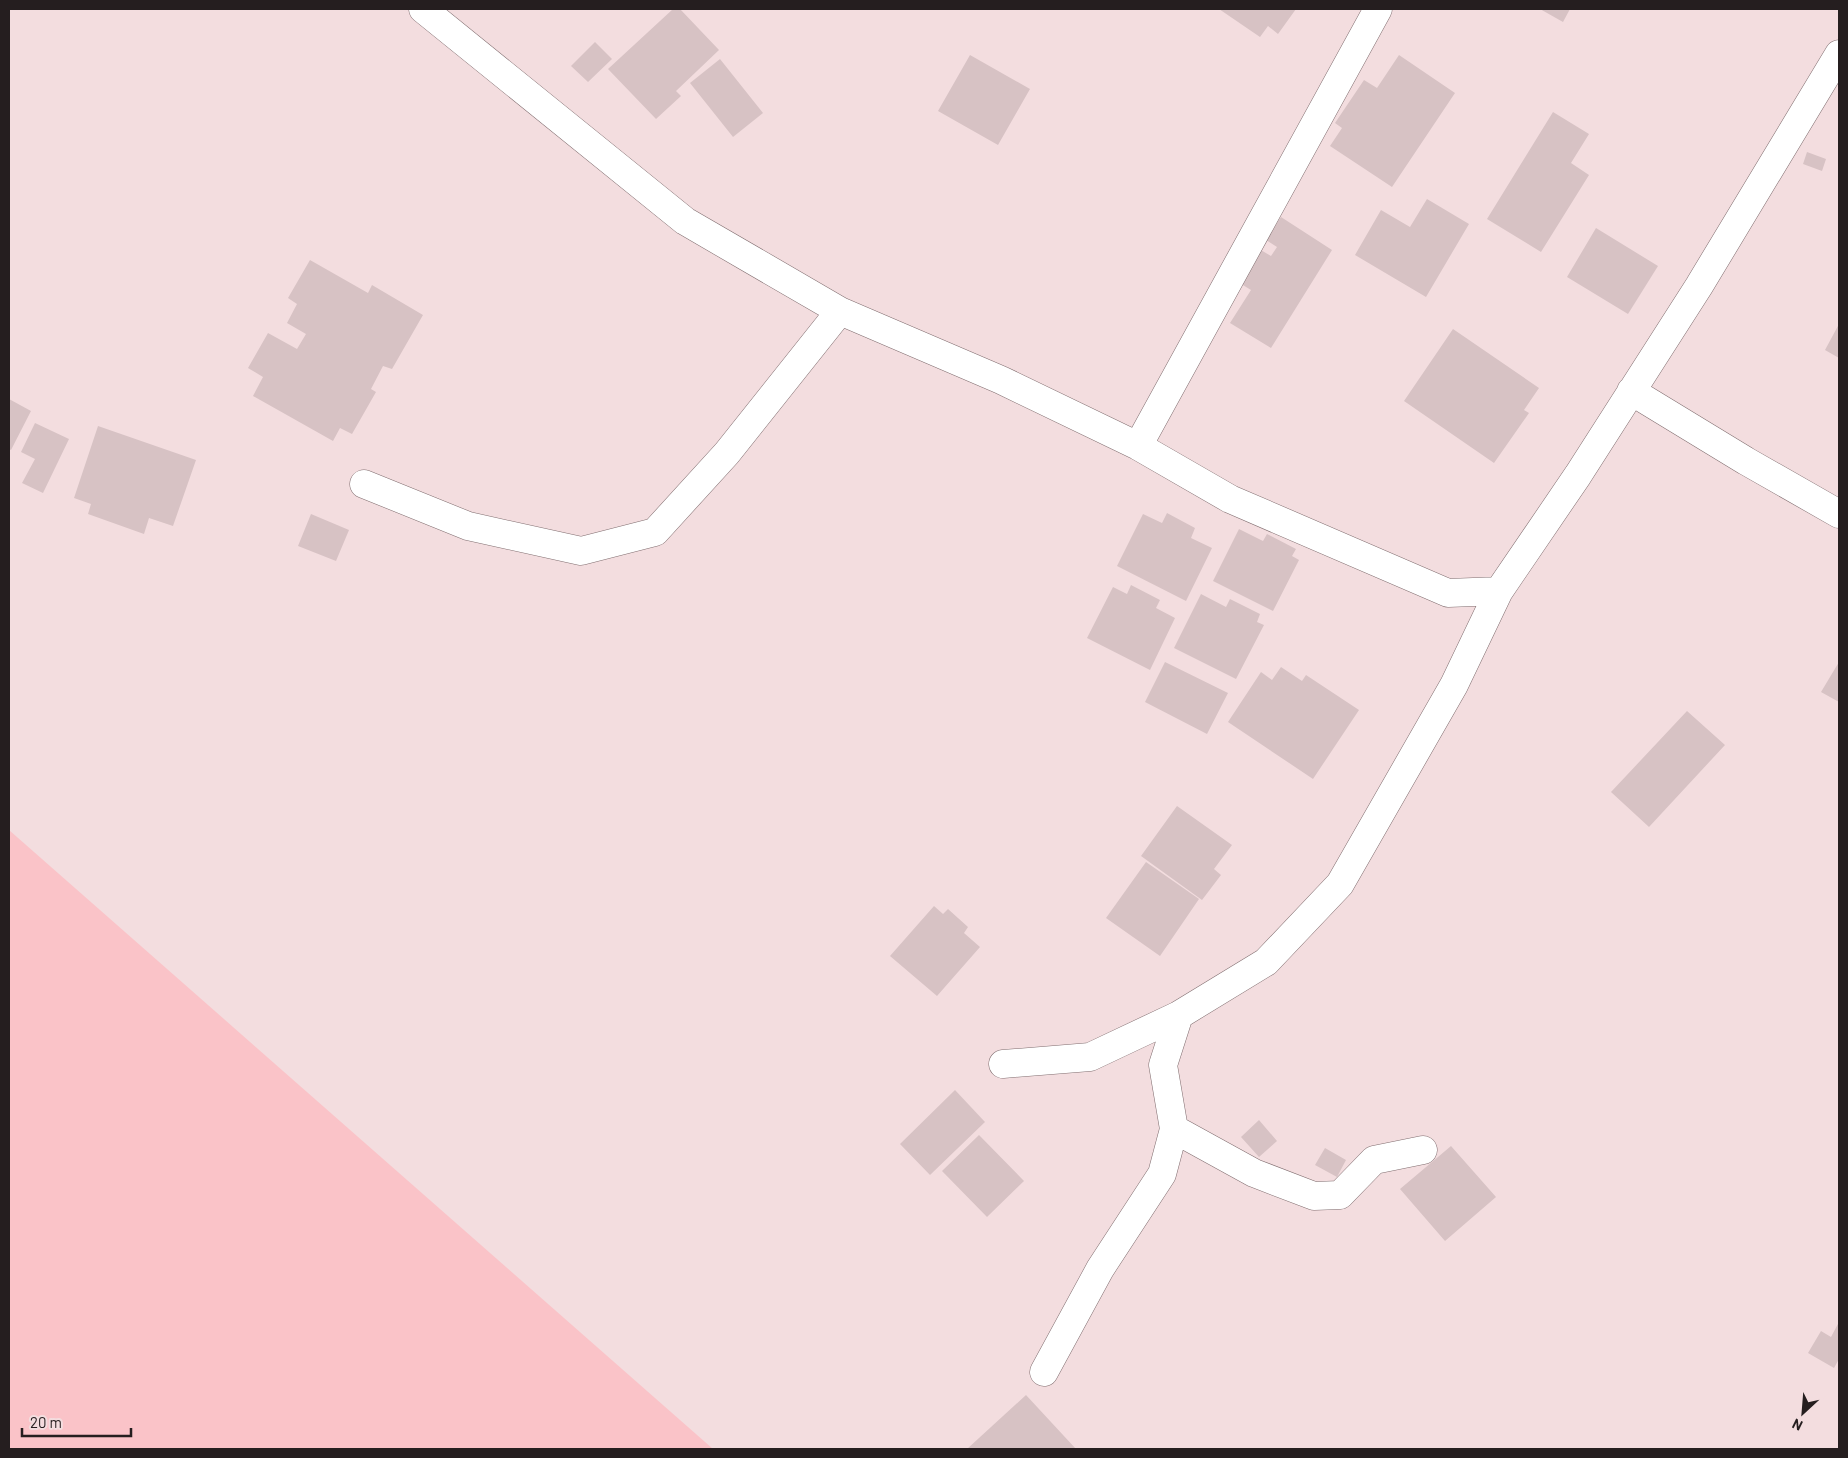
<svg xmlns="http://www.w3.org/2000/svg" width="1848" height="1458" viewBox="0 0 1848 1458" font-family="Barlow,sans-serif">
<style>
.green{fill:#fac3c8}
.building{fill:#d7c2c4}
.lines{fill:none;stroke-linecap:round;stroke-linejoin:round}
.minor-casing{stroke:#816e70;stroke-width:29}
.minor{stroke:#fff;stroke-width:28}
</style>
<rect width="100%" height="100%" fill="#f3dddf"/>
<path class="green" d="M9 830 713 1449H9Z"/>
<path class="building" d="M673 9H680L719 50 676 91 681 96 656 119 608 69Z
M1219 9H1296L1278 34 1268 26 1260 37Z
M1540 9H1570L1563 22Z
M595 42 612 59 588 82 571 66Z
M970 55 1030 89 998 145 938 111Z
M1399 55 1455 93 1392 187 1330 146 1342 128 1335 123 1364 80 1377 88Z
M720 59 763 113 733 137 690 83Z
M1553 112 1589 134 1571 163 1589 175 1541 252 1487 219Z
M1807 152 1826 159 1822 171 1803 164Z
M1427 199 1469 224 1426 297 1355 255 1381 210 1410 227Z
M1281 217 1332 250 1271 348 1230 323 1251 290 1238 282 1259 249 1271 256 1277 247 1266 240Z
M1596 228 1658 266 1628 314 1567 277Z
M310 260 368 293 372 285 423 315 392 369 383 366 371 389 376 392 352 434 340 428 333 441 253 396 263 377 248 368 268 333 297 349 306 334 287 323 297 304 288 298Z
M1839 324V358L1825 350Z
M1453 329 1539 388 1524 410 1529 413 1494 463 1404 401Z
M9 399 31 411 11 450 9 449Z
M35 423 69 439 43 493 22 483 35 459 21 452Z
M98 426 196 460 173 526 149 518 144 534 88 514 91 504 74 498Z
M1167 513 1195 528 1191 538 1212 548 1186 601 1117 566 1143 514 1162 523Z
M311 514 349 530 336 561 298 546Z
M1239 529 1263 541 1267 534 1296 549 1292 556 1299 560 1273 611 1213 581Z
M1131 585 1160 600 1156 608 1175 618 1150 670 1087 638 1113 587 1127 594Z
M1201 594 1226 607 1230 599 1260 614 1257 622 1264 625 1236 679 1174 648Z
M1165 662 1228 693 1207 734 1145 702Z
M1839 662V702L1821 692Z
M1281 667 1302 681 1306 675 1359 710 1313 779 1228 722 1261 672 1272 680Z
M1687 711 1725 745 1649 827 1611 792Z
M1177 806 1232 845 1214 869 1221 875 1202 900 1141 856Z
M1146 862 1199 899 1160 956 1106 918Z
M934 906 943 914 948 909 968 927 964 933 980 947 937 996 890 956Z
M955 1090 985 1122 930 1175 900 1144Z
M1259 1120 1277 1141 1259 1157 1241 1137Z
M979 1135 1024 1181 987 1217 942 1171Z
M1451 1146 1496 1197 1445 1241 1400 1189Z
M1325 1148 1346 1160 1337 1177 1315 1165Z
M1839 1322V1359L1834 1368 1808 1353 1821 1331 1831 1337Z
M1026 1395 1076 1449H967Z"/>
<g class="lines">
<defs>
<path id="minor" d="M423 9 685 221 840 311 1001 380 1138 446 1230 499 1448 593 1499 591
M1631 391 1746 461 1839 514
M1138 446 1378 9
M364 484 468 526 581 551 655 532 727 453 840 311
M1003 1064 1090 1057 1179 1015
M1174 1129 1254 1173 1314 1196 1340 1195 1374 1160 1423 1150
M1044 1372 1100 1269 1162 1174 1174 1129 1163 1065 1179 1015 1266 962 1340 884 1454 685 1499 591 1578 475 1699 286 1839 54"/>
</defs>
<use href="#minor" class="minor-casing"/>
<use href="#minor" class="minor"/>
</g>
<rect width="1848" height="1458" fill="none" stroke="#251e1f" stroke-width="20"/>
<g transform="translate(1803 1413) rotate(206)" stroke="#f3dddf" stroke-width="4" paint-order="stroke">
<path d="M0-4L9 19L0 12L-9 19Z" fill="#251e1f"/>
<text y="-8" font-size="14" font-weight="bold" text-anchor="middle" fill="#251e1f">N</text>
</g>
<path d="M22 1428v8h109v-8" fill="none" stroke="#251e1f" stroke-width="2.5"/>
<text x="30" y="1428" font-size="15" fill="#251e1f" stroke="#f3dddf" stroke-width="4" paint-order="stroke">20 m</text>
</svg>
